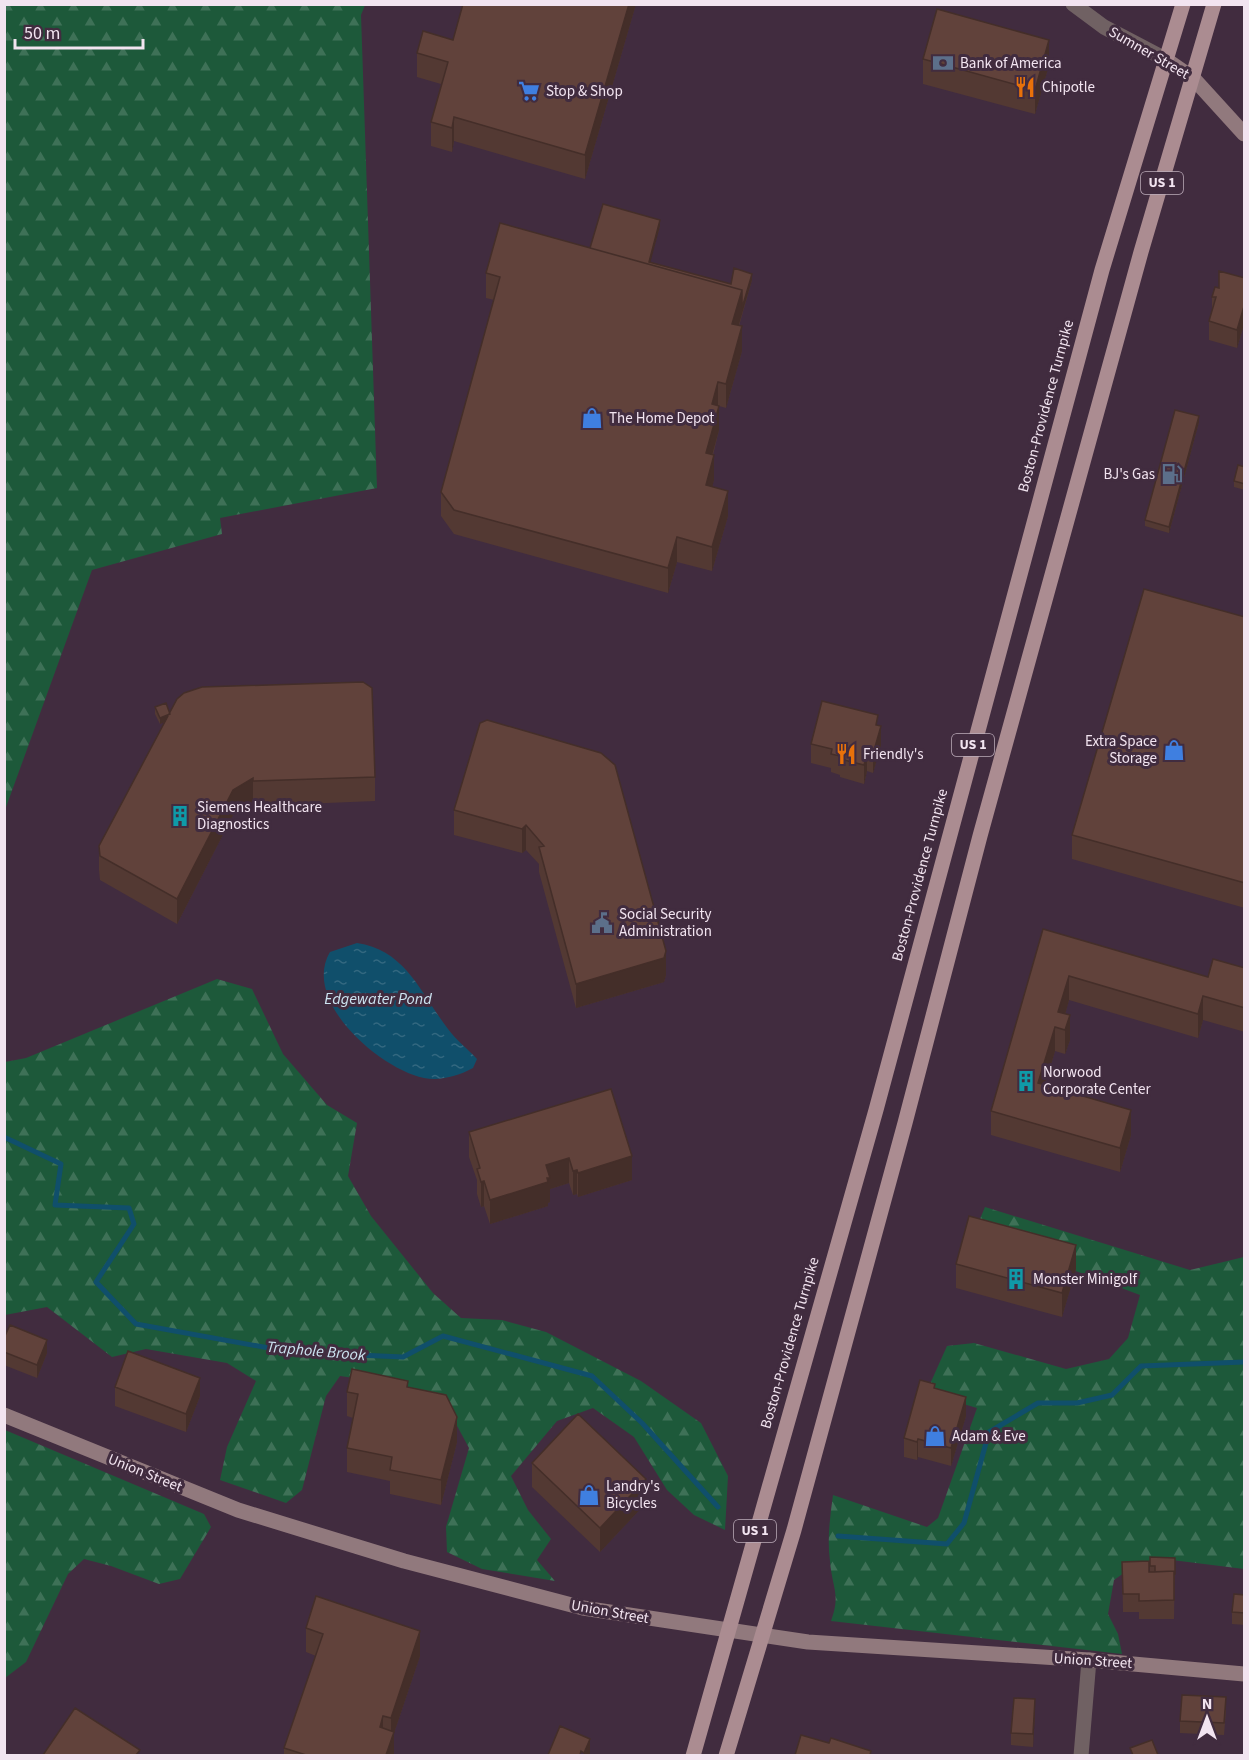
<svg xmlns="http://www.w3.org/2000/svg" width="1249" height="1760" viewBox="0 0 1249 1760" font-family="'Source Sans 3',sans-serif">
<style>
.forest{fill:url(#forest-firs)}
.water{fill:url(#water-ripples)}
.lines{fill:none;stroke-linecap:round;stroke-linejoin:round}
.stream{stroke:#104f6b;stroke-width:5}
.minor{stroke:#706163;stroke-width:15}
.tertiary{stroke:#706163;stroke-width:15}
.secondary{stroke:#91797d;stroke-width:15}
.primary{stroke:#ab8c91;stroke-width:15}
.wall{fill:#533933}
.shaded-wall{fill:#442e29}
.building{fill:#61423b;stroke:#442e29;stroke-width:1.5}
.labels{text-anchor:middle;dominant-baseline:central;stroke-width:6;stroke-linejoin:round;paint-order:stroke}
.shield{fill:#412c3f;stroke:#bdadbb;stroke-width:1.5}
.shield-label{font-size:14px;font-weight:bold;fill:#f2e4f0}
.street-label{font-size:15px;fill:#f2e4f0;stroke:#412c3f}
.poi-label{font-size:15px;fill:#f2e4f0;stroke:#412c3f;text-anchor:start}
.water-label{font-size:16px;font-style:italic;fill:#cce4f1;stroke:#412c3f}
</style>
<defs>
<pattern id="forest-firs" width="22" height="20" patternUnits="userSpaceOnUse" patternTransform="scale(1.5)"><rect width="22" height="20" fill="#1d593a"/><path d="M5 1l3.5 6h-7zM16 11l3.5 6h-7z" fill="#3e7157"/></pattern>
<pattern id="water-ripples" width="26" height="14" patternUnits="userSpaceOnUse" patternTransform="scale(1.5)"><rect width="26" height="14" fill="#104f6b"/><path d="M2 4q2-2 4 0t4 0M15 11q2-2 4 0t4 0" fill="none" stroke="#336880"/></pattern>
</defs>
<rect width="100%" height="100%" fill="#412c3f"/>
<path class="forest" d="M5 4 365 5 361 15 377 488 220 518 222 534 92 570 5 810Z
M217 979 252 989 283 1054 327 1105 357 1123 348 1176 371 1216 433 1293 461 1318 502 1320 546 1332 641 1381 701 1423 728 1476 725 1530 694 1515 667 1490 634 1437 593 1408 557 1421 511 1476 528 1510 551 1539 537 1560 555 1581 482 1569 447 1552 446 1527 469 1448 448 1409 398 1384 340 1376 326 1396 302 1490 286 1503 220 1480 227 1447 256 1381 227 1363 146 1349 112 1357 47 1307 5 1315V1062L26 1058Z
M985 1207 1190 1270 1244 1257V1569L1164 1559 1135 1565 1114 1580 1108 1614 1118 1634 1122 1654 831 1621C841 1594 832 1588 830 1561 827 1539 830 1517 833 1495L927 1527 938 1518 977 1408 926 1393 947 1346 974 1343 1066 1369 1109 1359 1128 1338 1140 1295 974 1233Z
M5 1430 204 1514 211 1527 180 1579 159 1584 111 1566 84 1559 68 1574 26 1662 5 1678Z"/>
<path class="water" d="M357 943C406 950 421 994 448 1029 456 1040 468 1049 477 1059L473 1068C458 1076 441 1081 424 1078 380 1069 301 1001 330 952Z"/>
<g class="lines">
<path class="stream" d="M4 1137 61 1164 55 1205 129 1208 134 1224 96 1282 136 1324 291 1352 403 1357 443 1336 592 1376 642 1423 718 1507
M838 1536 947 1544 964 1523 989 1432 1038 1403H1077L1112 1395 1141 1366 1244 1362"/>
<path class="minor" d="M1081 1756 1089 1660"/>
<path class="tertiary" d="M1073 4 1104 27 1165 59"/>
<path class="secondary" d="M1165 59 1194 79 1244 134
M4 1415 238 1510 404 1561 583 1608 808 1642 1089 1660 1244 1674"/>
<path class="primary" d="M693 1756 876 1110 1102 270 1183 4
M726 1756 794 1530 905 1123 980 836 1141 252 1214 4"/>
</g>
<path class="wall" d="M636 4 585 179 454 141 452 152 431 146V122L441 84 417 77V53L453 40Z
M923 59 1049 65 1035 114 923 84Z
M660 226 650 262 731 284 752 280 739 326 742 351 726 408 719 406V430L713 455 714 480 712 487 728 516 712 571 677 562 668 593 454 534 441 516V492L494 300 486 298V273L590 248Z
M1245 278V321L1237 348 1209 340V321L1212 311V297L1219 288Z
M1199 422 1169 533 1145 526V520Z
M1245 467V490L1234 487V481Z
M1245 617V908L1072 859V835Z
M155 707 375 777V801L253 806V802L233 815 177 924 100 880 99 870V846L165 722 160 724 155 714Z
M480 723 666 975 664 982 576 1008 539 872V864L526 850 522 853 454 835V810Z
M878 726 881 745 873 773 867 771 864 784 840 777V775L831 772V768L811 763V744Z
M1043 929 1208 977 1245 968V1032L1203 1020 1198 1038 1069 1000 1065 1014 1070 1040 1065 1054 1055 1051 1045 1085 1131 1135 1120 1172 991 1135V1111Z
M611 1089 632 1180 578 1197 577 1194 573 1195 569 1183 550 1189V1202L548 1203V1206L490 1224 484 1206 481 1207 477 1194V1180L469 1157V1132Z
M956 1264 1076 1269 1062 1317 956 1288Z
M4 1338 47 1353 37 1378 4 1365Z
M115 1387 200 1396 186 1432 115 1406Z
M408 1387 457 1442 441 1505 390 1494V1481L347 1472V1448L353 1418 347 1416V1392Z
M935 1389 966 1416 951 1466 918 1457 917 1460 904 1457V1438Z
M532 1463 646 1503 600 1552 532 1487Z
M1150 1557 1175 1558 1174 1619H1139V1612H1123L1122 1562 1150 1572Z
M1245 1595V1625L1232 1624V1612Z
M306 1628 420 1656 394 1733V1755H284V1748L316 1656 306 1652Z
M1226 1710 1224 1735 1180 1733V1721Z
M1035 1712 1033 1747 1011 1745V1733Z"/>
<path class="shaded-wall" d="M629 4H636L585 179V155Z
M1049 40V65L1035 114V90Z
M454 117V141L452 152V128Z
M660 220V226L649 268V262Z
M752 274V280L732 348V324L742 290Z
M1245 303V321L1237 348V330Z
M742 326V351L726 408V384Z
M718 382V406L712 404Z
M719 406V430L706 477V453Z
M1199 416V422L1169 533V527Z
M714 455V480L706 510V485Z
M728 491V516L712 571V547Z
M677 537V562L668 593V568Z
M170 714V720L160 724V718Z
M881 726V745L873 773V754Z
M867 753V771L864 784V765Z
M253 778V802L233 815 177 924V899L233 790Z
M526 825V850L522 853V829Z
M666 951V975L664 982 576 1008V984Z
M1069 976V1000L1061 1029 1058 1012Z
M1203 996V1020L1198 1038V1014Z
M1070 1015V1040L1065 1054V1030Z
M1055 1027V1051L1038 1108V1083Z
M1131 1110V1135L1120 1172V1148Z
M632 1156V1180L578 1197V1173Z
M569 1158V1183L550 1189V1202L548 1203V1206L490 1224V1200L546 1165Z
M577 1170V1194L573 1195V1171Z
M484 1181V1206L481 1207V1182Z
M1076 1245V1269L1062 1317V1293Z
M47 1340V1353L37 1378V1365Z
M200 1378V1396L186 1432V1414Z
M966 1397V1416L951 1466V1448Z
M457 1417V1442L441 1505V1480Z
M918 1439V1457L917 1460V1442Z
M646 1479V1503L600 1552V1528Z
M420 1631V1656L394 1733V1755H386L391 1741V1718Z
M1035 1699V1712L1033 1747V1734Z
M383 1716V1740L380 1727Z
M590 1739V1755H584V1753Z"/>
<path class="building" d="M463 4H629L585 155 454 117 452 128 431 122 448 62 417 53 423 31 453 40Z
M937 9 1049 40 1035 90 923 59Z
M603 204 660 220 649 262 731 284 734 268 752 274 742 308V290L590 248Z
M500 223 742 290 732 324 742 326 726 384 718 382 712 404 719 406 706 453 714 455 706 485 728 491 712 547 677 537 668 568 454 510 441 492 500 277 486 273Z
M1219 271 1245 278V303L1237 330 1209 321 1216 297H1212L1215 287 1219 288Z
M1175 410 1199 416 1169 527 1145 520Z
M1238 465 1245 467V484L1234 481Z
M1144 589 1245 617V883L1072 835Z
M363 682 372 688 375 777 253 781V778L233 790 177 899 100 856 99 846 177 699 184 693 202 687Z
M822 701 878 715 876 725 881 726 873 754 867 753 864 765 840 759V756L831 754 832 749 811 744Z
M166 703 170 714 160 718 155 707Z
M487 720 601 753 615 765 666 951 664 958 576 984 539 847 544 846 526 825 522 829 454 810 480 723Z
M1043 929 1208 977 1213 959 1245 968V1008L1203 996 1198 1014 1069 976 1058 1012 1070 1015 1065 1030 1055 1027 1038 1083 1131 1110 1120 1148 991 1111Z
M611 1089 632 1156 578 1173 577 1170 573 1171 569 1158 546 1165 550 1178H547L548 1182 490 1200 484 1181 481 1182 477 1169 480 1168 469 1132Z
M969 1216 1076 1245 1062 1293 956 1264Z
M10 1325 47 1340 37 1365 4 1352V1338Z
M128 1351 200 1378 186 1414 115 1387Z
M352 1369 408 1381 407 1387 446 1395 457 1417 441 1480 390 1470 392 1457 347 1448 358 1394 347 1392Z
M920 1380 935 1384 934 1388 966 1397 951 1448 918 1439 917 1442 904 1438Z
M578 1414 646 1479 600 1528 532 1463Z
M1150 1557 1175 1558V1574H1174V1571L1155 1572V1566H1150Z
M1149 1561V1572L1174 1571V1600L1139 1601V1594H1123L1122 1562Z
M1234 1594 1245 1595V1613L1232 1612Z
M316 1596 420 1631 391 1718 383 1716 380 1727 394 1732 386 1755H306L284 1748 323 1634 306 1628Z
M1182 1695 1226 1697 1224 1723 1180 1721Z
M1014 1698 1035 1699 1033 1734 1011 1733Z
M75 1708 140 1750 136 1755H43Z
M560 1726 590 1739 584 1753 581 1751 580 1755H548Z
M801 1735 829 1743 831 1738 871 1751 870 1755H795Z
M1152 1740 1158 1755H1133L1130 1748Z"/>
<defs>
<symbol id="bank-bare" viewBox="-9 -9 18 18"><path d="M-6-4H6V4H-6ZM0-2.3a2.3 2.3 0 1 0 0 4.6a2.3 2.3 0 1 0 0-4.6Z" fill="#5c6f8a" stroke="#412c3f" stroke-width="2.5" paint-order="stroke"/></symbol>
<symbol id="restaurant-bare" viewBox="-9 -9 18 18"><path d="M-5-6h1v4h1v-4h1v4h1v-4h1v5L-1.5 .5V6h-2V.5L-5-1ZM5-6V6H3V1.5H1.5Q1.5-4 5-6Z" fill="#e8710a" stroke="#412c3f" stroke-width="2.5" paint-order="stroke"/></symbol>
<symbol id="supermarket-bare" viewBox="-9 -9 18 18"><path d="M-6-5.5h2.5l.6 2H6L4.5 2H-2.5L-4.4-4H-6ZM-1.5 3.2a1.3 1.3 0 1 0 .1 0ZM3 3.2a1.3 1.3 0 1 0 .1 0Z" fill="#3f7fe0" stroke="#412c3f" stroke-width="2.5" paint-order="stroke"/></symbol>
<symbol id="shop-bare" viewBox="-9 -9 18 18"><path d="M-5-2.5h2.3a2.7 3.5 0 0 1 5.4 0H5L5.5 6h-11ZM-1.5-2.5h3a1.5 2.3 0 0 0-3 0Z" fill="#3f7fe0" stroke="#412c3f" stroke-width="2.5" paint-order="stroke"/></symbol>
<symbol id="fuel-bare" viewBox="-9 -9 18 18"><path d="M-5.5-6h7V0h2V4h1.3V-2.5L3-4.5l.8-.8L6-3V5H2.5V1h-1V6h-7ZM-4.2-4.7v3.2H.2V-4.7Z" fill="#5c6f8a" stroke="#412c3f" stroke-width="2.5" paint-order="stroke"/></symbol>
<symbol id="building-bare" viewBox="-9 -9 18 18"><path d="M-4-6H4V6H1V3H-1V6H-4ZM-2.5-4.3h1.7v1.8h-1.7ZM.8-4.3h1.7v1.8H.8ZM-2.5-1h1.7V.8h-1.7ZM.8-1h1.7V.8H.8Z" fill="#0f9aa8" stroke="#412c3f" stroke-width="2.5" paint-order="stroke"/></symbol>
<symbol id="civic-bare" viewBox="-9 -9 18 18"><path d="M-.6-6.5H3V-4.5H.6V-3L4-1V1h2V6H-6V1h2V-1L-.6-3ZM-1.2 2.5V6h2.4V2.5Z" fill="#5c6f8a" stroke="#412c3f" stroke-width="2.5" paint-order="stroke"/></symbol>
</defs>
<g fill-rule="evenodd">
<use href="#bank-bare" x="928" y="48" width="30" height="30"/>
<use href="#restaurant-bare" x="1010" y="72" width="30" height="30"/>
<use href="#supermarket-bare" x="514" y="76" width="30" height="30"/>
<use href="#shop-bare" x="577" y="403" width="30" height="30"/>
<use href="#fuel-bare" x="1157" y="459" width="30" height="30"/>
<use href="#shop-bare" x="1159" y="735" width="30" height="30"/>
<use href="#restaurant-bare" x="831" y="739" width="30" height="30"/>
<use href="#building-bare" x="165" y="801" width="30" height="30"/>
<use href="#civic-bare" x="587" y="908" width="30" height="30"/>
<use href="#building-bare" x="1011" y="1066" width="30" height="30"/>
<use href="#building-bare" x="1001" y="1264" width="30" height="30"/>
<use href="#shop-bare" x="920" y="1421" width="30" height="30"/>
<use href="#shop-bare" x="574" y="1480" width="30" height="30"/>
</g>
<g class="labels">
<g class="shield">
<rect x="1141" y="172" width="42" height="22" rx="4.5"/>
<rect x="952" y="734" width="42" height="22" rx="4.5"/>
<rect x="734" y="1520" width="42" height="22" rx="4.5"/>
</g>
<g class="shield-label">
<text x="1162" y="183">US 1</text>
<text x="973" y="745">US 1</text>
<text x="755" y="1531">US 1</text>
</g>
<g class="street-label">
<text transform="translate(1149 53) rotate(30)">Sumner Street</text>
<text transform="translate(1046 406) rotate(-75)">Boston-Providence Turnpike</text>
<text transform="translate(920 875) rotate(-75)">Boston-Providence Turnpike</text>
<text transform="translate(790 1343) rotate(-74)">Boston-Providence Turnpike</text>
<text transform="translate(145 1473) rotate(22)">Union Street</text>
<text transform="translate(610 1612) rotate(10)">Union Street</text>
<text transform="translate(1093 1661) rotate(4)">Union Street</text>
</g>
<g class="poi-label">
<text x="960" y="63">Bank of America</text>
<text x="1042" y="87">Chipotle</text>
<text x="546" y="91">Stop &amp; Shop</text>
<text x="609" y="418">The Home Depot</text>
<text x="1155" y="474" text-anchor="end">BJ's Gas</text>
<text x="1157" y="741" text-anchor="end">Extra Space<tspan x="1157" dy="17">Storage</tspan></text>
<text x="863" y="754">Friendly's</text>
<text x="197" y="807">Siemens Healthcare<tspan x="197" dy="17">Diagnostics</tspan></text>
<text x="619" y="914">Social Security<tspan x="619" dy="17">Administration</tspan></text>
<text x="1043" y="1072">Norwood<tspan x="1043" dy="17">Corporate Center</tspan></text>
<text x="1033" y="1279">Monster Minigolf</text>
<text x="952" y="1436">Adam &amp; Eve</text>
<text x="606" y="1486">Landry's<tspan x="606" dy="17">Bicycles</tspan></text>
</g>
<g class="water-label">
<text x="378" y="999">Edgewater Pond</text>
<text transform="translate(316 1351) rotate(5)">Traphole Brook</text>
</g>
</g>
<rect width="1249" height="1760" fill="none" stroke="#f2e4f0" stroke-width="12"/>
<g transform="translate(1207 1718)" stroke="#412c3f" stroke-width="4.5" paint-order="stroke">
<path d="M0-4.5L10 22L0 15L-10 22Z" fill="#f2e4f0"/>
<text y="-9" font-size="16" font-weight="bold" text-anchor="middle" fill="#f2e4f0">N</text>
</g>
<path d="M15 39v9h128v-9" fill="none" stroke="#f2e4f0" stroke-width="3"/>
<text x="24" y="39" font-size="18" fill="#f2e4f0" stroke="#412c3f" stroke-width="4.5" paint-order="stroke">50 m</text>
</svg>
